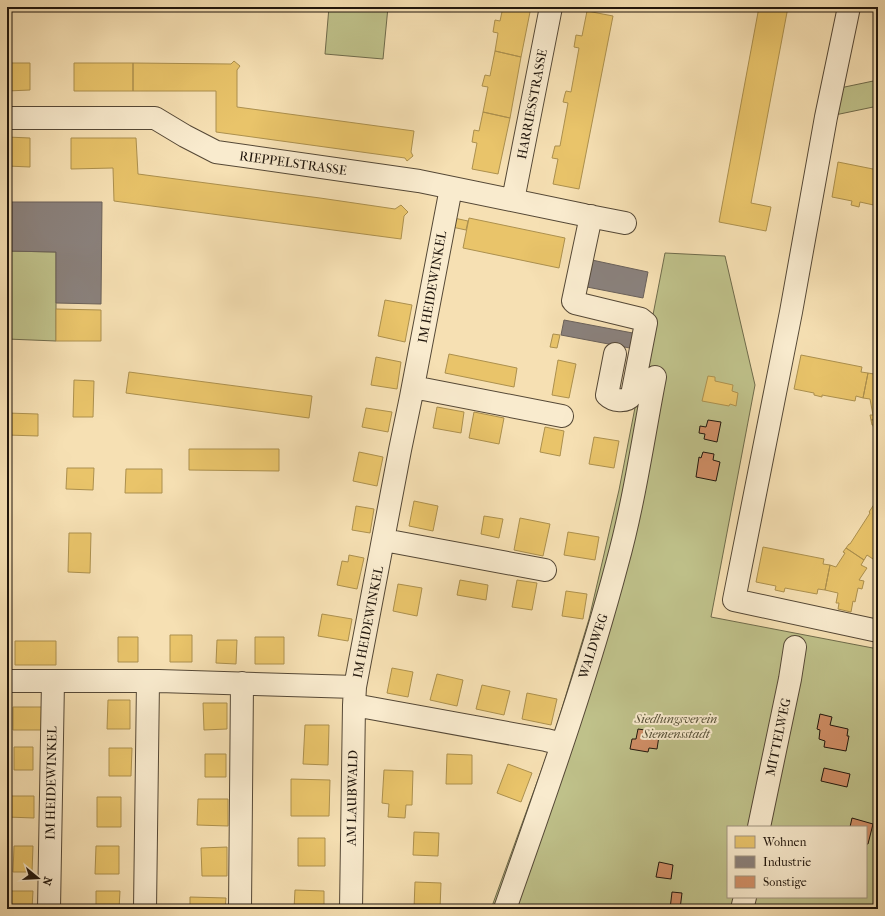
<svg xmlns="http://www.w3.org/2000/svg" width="885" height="916" viewBox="0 0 885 916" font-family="'IM FELL French Canon',serif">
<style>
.green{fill:#bfc18a;stroke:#6f6b4b;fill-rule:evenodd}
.homes{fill:#e9c46a;stroke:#ac904e}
.industry{fill:#8a817c;stroke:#6a615a}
.building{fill:#d18f67;stroke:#1f150c}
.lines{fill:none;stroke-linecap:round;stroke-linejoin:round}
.minor-casing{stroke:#554836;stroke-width:24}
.minor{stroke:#f9ebce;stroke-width:22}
.labels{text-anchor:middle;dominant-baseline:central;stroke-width:4;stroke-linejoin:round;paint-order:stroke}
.street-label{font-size:13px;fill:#1f150c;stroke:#f9ebce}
.park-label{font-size:13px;font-style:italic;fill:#575138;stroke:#f9ebce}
</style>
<rect width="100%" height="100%" fill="#f6e0b3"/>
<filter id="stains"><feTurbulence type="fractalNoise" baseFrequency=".005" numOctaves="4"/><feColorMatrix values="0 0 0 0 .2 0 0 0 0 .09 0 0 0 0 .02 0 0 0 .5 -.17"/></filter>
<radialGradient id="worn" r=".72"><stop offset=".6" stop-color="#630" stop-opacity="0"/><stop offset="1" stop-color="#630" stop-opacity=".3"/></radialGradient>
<path class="green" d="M329 7H388L383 59 325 54Z
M878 80V106L835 115 840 88Z
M7 251 56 252V341L7 339Z
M665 253 725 256 755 385 711 617 878 649V898L874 909H491L552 741 589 619 619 490ZM728 827H866V897H728Z"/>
<path class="homes" d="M503 7H531L521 57 495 51 498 33 493 32 495 20 500 21Z
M759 7H788L751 203 771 207 766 231 719 222Z
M587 11 613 16 579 189 553 184 558 159 552 158 555 146H560L568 103 563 102 565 94 566 91 571 92 579 48 574 47 576 35 582 36Z
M495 51 521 57 510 118 483 112 488 87 482 86 485 75 490 76Z
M234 61 240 66 237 70V107L414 131 411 152 413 156 407 161 405 158 216 132V91H133V63L231 64Z
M7 63H30V90L7 91Z
M74 63H133V91H74Z
M483 112 510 118 498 174 472 169 477 143 472 142 474 130 479 131Z
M7 137 30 138V167L7 166Z
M71 138H136L138 174 320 198 395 209 401 205 408 212 404 216 401 239 114 201 113 168 71 169Z
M838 162 878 170V206L860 202 859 207 851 205 852 201 832 197Z
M454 218 468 221 466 230 452 227Z
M469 218 565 238 559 268 463 248Z
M385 300 412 305 405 342 378 336Z
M56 309 101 310V341H56Z
M553 334 560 335 557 348 550 347Z
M449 354 517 368 514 387 445 373Z
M801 355 862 367 861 372 868 373 863 398 856 396 855 401 822 395V397L814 395V393L794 389Z
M376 357 401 362 397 389 371 385Z
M558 360 576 364 569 398 552 395Z
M878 369V419L871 420 870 415H873L870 399 863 398 868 373 874 374Z
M129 372 312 396 309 418 126 393Z
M708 376 715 377V381L733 385 732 391 738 393 736 406 730 404 729 406 702 401Z
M74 380 94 381 93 417H73Z
M437 407 464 412 461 433 433 428Z
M366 408 392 412 388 432 362 427Z
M474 412 504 418 499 444 469 438Z
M7 413 38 414V436L7 435Z
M878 419V449L873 425H872L871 420Z
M545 427 564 431 560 456 540 452Z
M594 437 619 441 614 468 589 464Z
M189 449H279V471L189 470Z
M359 452 383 457 377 486 353 481Z
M7 467H9L8 491H7Z
M67 468H94L93 490 66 489Z
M126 469H162V493H125Z
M878 493V551L873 559 867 555 864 560 846 548 849 544H850L870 513 869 512 877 500 875 499Z
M414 501 438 506 433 531 409 526Z
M356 506 374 509 370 533 352 530Z
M484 516 503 519 499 538 481 534Z
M520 518 550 524 543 556 514 550Z
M568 532 599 537 595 560 564 555Z
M69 533H91L90 573 68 572Z
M763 547 824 559 823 564 830 565 825 590 818 589 817 594 785 588 784 592 775 590 776 586 756 582Z
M846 548 864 560 861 565 867 568 859 580 864 581 862 589 858 588 855 602 853 601 851 612 838 609 839 603H836L838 593 825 590 830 565 836 567 845 553 843 552Z
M349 555 364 558 357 589 337 585 342 561 348 562Z
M460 580 488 585 486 600 457 595Z
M517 580 537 583 532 610 512 607Z
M398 584 422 588 417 616 393 611Z
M566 591 587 594 583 619 562 616Z
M322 614 352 619 348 641 318 636Z
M170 635H192V662H170Z
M118 637H138V662H118Z
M255 637H284V664H255Z
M217 640H237L236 664 216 663Z
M15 641H56V665H15Z
M392 668 413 672 408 697 387 693Z
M437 674 463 680 457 706 430 700Z
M482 685 510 691 504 715 476 709Z
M527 693 557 699 551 725 522 719Z
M108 700H130V729H107Z
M203 703H227V729L204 730Z
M13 707H43V730H13Z
M305 725H329L328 765 303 764Z
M14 747H33V770H14Z
M109 748H132L131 776H109Z
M205 754H226V777H205Z
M447 754 472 755V784H446Z
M508 764 532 773 521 802 497 793Z
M384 770 413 771 412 805H406L405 818 388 817 389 804 382 803Z
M291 779 330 780 329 816H291Z
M7 796H34V818L7 817Z
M97 797H121V827H97Z
M198 799H228V826L197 825Z
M414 832 439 833 438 856 413 855Z
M298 838H325V866H298Z
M14 846H33L32 872H13Z
M96 846H119V874H95Z
M227 847V876H202L201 848Z
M415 882 441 883 440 909H414Z
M295 890 324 891V909H294Z
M7 891H33L32 909H7Z
M96 891H120L119 909H96Z
M190 897 226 898 225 909H190Z"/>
<path class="industry" d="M7 202H102L101 304 56 303V252L7 251Z
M592 260 648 272 643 298 587 287Z
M564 320 638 334 635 349 561 335Z"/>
<path class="building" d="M708 420 721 422 717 442 704 439 705 434 699 433 700 426 706 427Z
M703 452 714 454 713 460 720 462 716 481 696 477 699 457 701 458Z
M820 714 832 717 830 725 848 729 847 736H849L846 751 824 747 825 741 819 739 820 730 817 729Z
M638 729 652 731V735L659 736 657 749 649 748 648 752 630 749 632 739H636Z
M824 768 850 774 847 787 821 781Z
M852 818 873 824 868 844H866V827H850Z
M659 862 673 865 671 879 656 877Z
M672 892 682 893 680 909H670Z"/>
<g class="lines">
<defs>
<path id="minor" d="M849 7 826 117 791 312 734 600 878 631
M7 118H155L185 136 216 152 419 181 584 215
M513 200 551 7
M589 216 625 223
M591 216 573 301 575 303 641 319 646 323 632 395C626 403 613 401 607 395L615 354
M413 387 562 416
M384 540 545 570
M7 681H159L355 687
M354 705 546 740 562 744
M759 827 790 679 795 647
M49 909 53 681
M145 909 148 681
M240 909 242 683
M351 909 354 705 355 687 400 450 411 397 451 188
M505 909C545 795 586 681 617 564 634 503 643 439 655 377
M742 909 745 897"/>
</defs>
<use href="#minor" class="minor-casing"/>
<use href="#minor" class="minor"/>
</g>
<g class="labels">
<g class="street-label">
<text transform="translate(532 104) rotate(-79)">HARRIESSTRASSE</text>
<text transform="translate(293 163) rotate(8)">RIEPPELSTRASSE</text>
<text transform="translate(432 287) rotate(-80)">IM HEIDEWINKEL</text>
<text transform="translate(368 622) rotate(-79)">IM HEIDEWINKEL</text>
<text transform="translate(593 646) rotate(-72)">WALDWEG</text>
<text transform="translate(778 737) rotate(-78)">MITTELWEG</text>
<text transform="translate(51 783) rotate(-89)">IM HEIDEWINKEL</text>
<text transform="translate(352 798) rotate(-89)">AM LAUBWALD</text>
</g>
<g class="park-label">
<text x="676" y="718">Siedlungsverein<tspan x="676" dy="15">Siemensstadt</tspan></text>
</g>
</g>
<rect width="885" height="916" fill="none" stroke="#f6e0b3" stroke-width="24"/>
<rect x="8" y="8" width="869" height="900" fill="none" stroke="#1f150c" stroke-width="2"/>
<rect x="12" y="12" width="861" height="892" fill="none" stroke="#1f150c"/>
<rect x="727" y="826" width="140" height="72" fill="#f9ebce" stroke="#a29580"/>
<rect x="735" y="836" width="20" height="12" fill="#e9c46a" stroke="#a29580"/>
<text x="763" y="846" font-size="12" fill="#1f150c">Wohnen</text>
<rect x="735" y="856" width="20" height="12" fill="#8a817c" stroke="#a29580"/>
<text x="763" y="866" font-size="12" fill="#1f150c">Industrie</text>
<rect x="735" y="876" width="20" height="12" fill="#d18f67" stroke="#a29580"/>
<text x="763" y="886" font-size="12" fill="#1f150c">Sonstige</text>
<g transform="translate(38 878) rotate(108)" stroke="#f9ebce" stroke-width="3" paint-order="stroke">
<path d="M0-3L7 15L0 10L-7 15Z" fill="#1f150c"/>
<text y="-6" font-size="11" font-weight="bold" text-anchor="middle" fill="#1f150c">N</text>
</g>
<rect width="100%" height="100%" filter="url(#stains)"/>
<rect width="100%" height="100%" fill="url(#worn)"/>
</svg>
